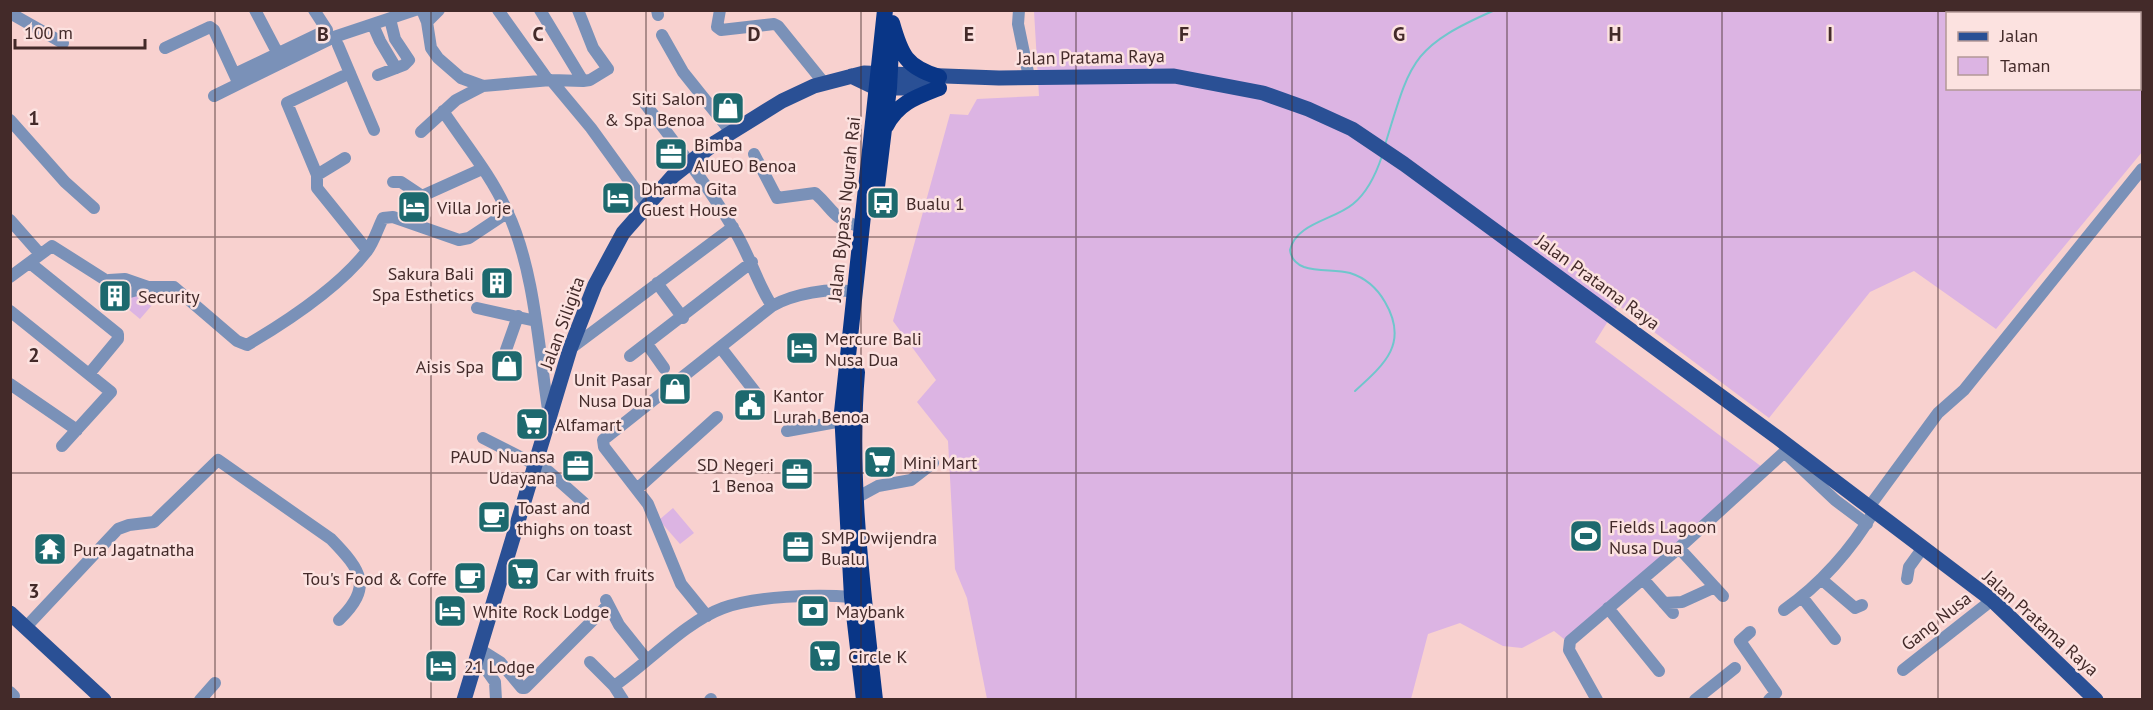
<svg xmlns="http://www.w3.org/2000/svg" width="2153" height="710" viewBox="0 0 2153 710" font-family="'PT Sans',sans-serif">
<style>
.green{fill:#dcb4e3;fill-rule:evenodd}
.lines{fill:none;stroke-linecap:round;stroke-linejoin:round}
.stream{stroke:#70c6cc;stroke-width:2}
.minor{stroke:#7a91b8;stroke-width:12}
.major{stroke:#2a5095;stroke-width:15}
.highway{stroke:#093687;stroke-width:16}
.grid{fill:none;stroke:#432a29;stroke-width:1.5;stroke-opacity:0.55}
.labels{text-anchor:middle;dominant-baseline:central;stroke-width:5;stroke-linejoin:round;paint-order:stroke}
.street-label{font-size:18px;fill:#432a29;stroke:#fce2e0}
.poi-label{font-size:18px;fill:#432a29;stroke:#fce2e0;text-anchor:start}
.grid-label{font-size:20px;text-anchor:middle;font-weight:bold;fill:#432a29;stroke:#fce2e0;stroke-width:5;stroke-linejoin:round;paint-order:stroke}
</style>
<rect width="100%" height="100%" fill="#f8d1cf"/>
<path class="green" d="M1034 11H2142V152L1996 329 1914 271 1870 292 1769 418 1618 305 1595 342 1766 470 1564 639 1554 631 1522 648 1503 646 1460 623 1428 634 1411 699H987L967 598 955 569 948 441 917 402 936 380 893 321 950 114 968 115 977 99 1039 96ZM1948 14H2140V88H1948Z
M166 289 140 319 116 299Z
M673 508 694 533 680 544 659 520Z"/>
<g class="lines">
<path class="stream" d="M1385 145C1411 60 1411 47 1495 10
M1355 391C1385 364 1409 343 1385 302 1377 288 1366 278 1350 273 1336 269 1319 272 1304 267 1296 264 1291 258 1290 250 1296 223 1334 220 1353 204 1368 192 1376 174 1382 156"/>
<path class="minor" d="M255 10 277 52
M422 10 427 22 431 48 438 58 461 78 483 86 551 80 583 81 590 80 608 69 593 48 578 10
M498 10 548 80
M540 10 583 81
M657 10 658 15
M720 10 717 27 721 30 774 24 778 26 824 83
M1019 10 1018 24 1029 77
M10 13 63 43
M427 22 439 10
M373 25 380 41 396 68
M662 35 683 72 731 132
M338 45 374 130
M165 48 210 27 214 30 237 80
M350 73 287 103 317 175V188L367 250
M235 74 327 30 314 10
M378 75 404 65 409 60 395 39 390 19
M551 80 591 128 646 204
M214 96 334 37 415 10
M643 101C674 142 707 184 733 228 749 253 756 281 772 306
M443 111C465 144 491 175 507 211 535 269 539 353 549 416
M10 120 65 182 94 208
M421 132 456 100 483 86
M754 154 777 198 815 193C835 211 831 218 861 227
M317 175 345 158
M393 182H401L422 196 482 169
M10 220 40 254
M30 263 118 334V339L89 374
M10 277 52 246 126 293 148 287H174L237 341 247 345C286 322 339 287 367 251 374 242 378 228 383 218L393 217 459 240 469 238 508 212
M109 280 125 279 148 287
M657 283 683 318
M477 308 536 321
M10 311 111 392 62 446
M647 344 664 368
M721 348 759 397
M570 349 733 227
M506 350 518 316
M630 356 752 262
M10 384 77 430
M787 431 842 421
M483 438 548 471 584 503
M1784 452 1835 500 1867 524
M637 489 717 417
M856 498 878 486 911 480 933 463
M1869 507 1938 413 1964 390 2142 169
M1679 548 1723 596
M1643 579 1673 613
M1821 579 1855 608 1862 605
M1907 579 1909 567 1922 549
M1802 597 1835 639
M606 600 619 625 647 660
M1664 603 1682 602 1715 587
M1608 608 1659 671
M1784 610C1820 585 1852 549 1874 511
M707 616 681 584 648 504 604 447 603 440 772 306C793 294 830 287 854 292
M26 627 118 529 129 525 154 522 218 460 331 539C362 571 373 587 339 620
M1750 632 1740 641 1776 693 1769 700
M481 650 500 662 522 688H525L608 605
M478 658 495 682 496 700
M590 662 614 686 623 700
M1903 670 1992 600
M614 686C648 663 685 622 723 608 755 596 817 594 852 597
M10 692 14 696
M200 700 215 683
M710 700 711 699
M1597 700 1569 650 1570 641 1679 548 1790 447
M1695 700 1735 668"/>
<path class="major" d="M851 76 876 88H937
M10 613 104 700
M464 700 570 349 595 285 623 233 673 176 716 142 782 101 814 86 864 73 999 78 1174 76 1263 93 1308 109 1352 129 1404 164 1778 438 1992 600 2096 700"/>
<path class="highway" d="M892 23C901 55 906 67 939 77
M886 126C898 103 916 97 939 88
M875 203 889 88 891 49
M857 372C848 480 863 591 875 700
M864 700 852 597 842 412 885 10"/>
</g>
<path class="grid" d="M215 10V700M431 10V700M646 10V700M861 10V700M1076 10V700M1292 10V700M1507 10V700M1722 10V700M1938 10V700M10 237H2142M10 473H2142"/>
<defs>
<symbol id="shop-square" viewBox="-11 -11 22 22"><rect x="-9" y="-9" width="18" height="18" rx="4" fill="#1d696e" stroke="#fce2e0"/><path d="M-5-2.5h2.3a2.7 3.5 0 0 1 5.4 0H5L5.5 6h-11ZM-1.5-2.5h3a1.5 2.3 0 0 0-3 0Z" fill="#fff"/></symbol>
<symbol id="office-square" viewBox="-11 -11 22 22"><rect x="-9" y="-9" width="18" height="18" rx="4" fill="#1d696e" stroke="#fce2e0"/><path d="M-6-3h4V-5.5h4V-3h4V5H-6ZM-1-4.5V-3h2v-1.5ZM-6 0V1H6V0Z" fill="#fff"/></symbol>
<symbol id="hotel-square" viewBox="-11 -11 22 22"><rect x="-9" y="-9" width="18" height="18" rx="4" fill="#1d696e" stroke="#fce2e0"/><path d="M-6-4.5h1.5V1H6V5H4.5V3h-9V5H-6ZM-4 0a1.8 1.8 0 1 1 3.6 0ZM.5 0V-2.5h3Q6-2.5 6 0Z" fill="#fff"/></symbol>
<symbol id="bus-square" viewBox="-11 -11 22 22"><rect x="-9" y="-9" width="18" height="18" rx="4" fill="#1d696e" stroke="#fce2e0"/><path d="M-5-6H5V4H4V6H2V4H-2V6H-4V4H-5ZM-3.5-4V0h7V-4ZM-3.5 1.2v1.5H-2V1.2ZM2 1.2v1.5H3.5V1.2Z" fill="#fff"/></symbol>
<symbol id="building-square" viewBox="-11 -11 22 22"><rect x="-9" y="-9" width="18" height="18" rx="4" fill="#1d696e" stroke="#fce2e0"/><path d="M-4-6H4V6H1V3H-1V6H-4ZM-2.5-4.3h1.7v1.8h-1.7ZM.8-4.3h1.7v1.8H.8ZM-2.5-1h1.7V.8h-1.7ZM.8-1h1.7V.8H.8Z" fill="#fff"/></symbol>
<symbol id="civic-square" viewBox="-11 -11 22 22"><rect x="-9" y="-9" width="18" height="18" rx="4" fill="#1d696e" stroke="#fce2e0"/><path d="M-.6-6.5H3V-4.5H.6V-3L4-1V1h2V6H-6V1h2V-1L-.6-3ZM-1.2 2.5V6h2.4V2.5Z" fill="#fff"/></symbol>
<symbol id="supermarket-square" viewBox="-11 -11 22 22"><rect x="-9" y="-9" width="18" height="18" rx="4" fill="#1d696e" stroke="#fce2e0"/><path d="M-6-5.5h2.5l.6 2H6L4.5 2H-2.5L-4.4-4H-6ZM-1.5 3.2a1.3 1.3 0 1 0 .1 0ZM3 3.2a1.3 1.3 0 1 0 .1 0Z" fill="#fff"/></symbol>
<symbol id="cafe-square" viewBox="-11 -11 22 22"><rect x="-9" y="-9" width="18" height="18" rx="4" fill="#1d696e" stroke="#fce2e0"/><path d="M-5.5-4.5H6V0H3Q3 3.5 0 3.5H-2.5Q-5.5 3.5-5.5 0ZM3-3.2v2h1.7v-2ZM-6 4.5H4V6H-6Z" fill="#fff"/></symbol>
<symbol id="stadium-square" viewBox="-11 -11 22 22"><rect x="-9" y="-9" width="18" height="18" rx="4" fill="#1d696e" stroke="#fce2e0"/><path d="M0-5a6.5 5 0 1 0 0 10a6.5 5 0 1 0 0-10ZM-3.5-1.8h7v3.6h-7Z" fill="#fff"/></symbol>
<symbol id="temple-square" viewBox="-11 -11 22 22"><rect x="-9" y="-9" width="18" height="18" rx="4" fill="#1d696e" stroke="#fce2e0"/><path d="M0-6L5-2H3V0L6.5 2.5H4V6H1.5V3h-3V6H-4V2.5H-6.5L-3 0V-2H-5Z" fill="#fff"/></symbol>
<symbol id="bank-square" viewBox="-11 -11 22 22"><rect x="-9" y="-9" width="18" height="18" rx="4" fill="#1d696e" stroke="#fce2e0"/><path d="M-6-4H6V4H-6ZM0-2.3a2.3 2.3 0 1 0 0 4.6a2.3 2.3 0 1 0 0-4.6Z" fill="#fff"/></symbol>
</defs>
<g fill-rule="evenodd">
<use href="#shop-square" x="709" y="89" width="38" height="38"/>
<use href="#office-square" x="652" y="135" width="38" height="38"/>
<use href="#hotel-square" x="599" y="179" width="38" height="38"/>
<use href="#bus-square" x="864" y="184" width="38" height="38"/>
<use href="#hotel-square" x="395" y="188" width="38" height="38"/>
<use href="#building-square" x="478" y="264" width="38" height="38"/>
<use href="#building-square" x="96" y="277" width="38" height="38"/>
<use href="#hotel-square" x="783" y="329" width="38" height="38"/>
<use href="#shop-square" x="488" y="347" width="38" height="38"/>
<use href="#shop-square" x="656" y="370" width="38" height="38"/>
<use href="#civic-square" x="731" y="386" width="38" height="38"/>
<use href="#supermarket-square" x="513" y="405" width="38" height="38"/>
<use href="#supermarket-square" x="861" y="443" width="38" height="38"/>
<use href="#office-square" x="559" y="447" width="38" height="38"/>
<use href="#office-square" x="778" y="455" width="38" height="38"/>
<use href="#cafe-square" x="475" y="498" width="38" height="38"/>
<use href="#stadium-square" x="1567" y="517" width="38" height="38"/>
<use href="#office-square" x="779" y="528" width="38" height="38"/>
<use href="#temple-square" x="31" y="530" width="38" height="38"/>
<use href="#supermarket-square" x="504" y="555" width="38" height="38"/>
<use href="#cafe-square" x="451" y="559" width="38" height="38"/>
<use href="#hotel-square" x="431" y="592" width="38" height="38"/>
<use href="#bank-square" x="794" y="592" width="38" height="38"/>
<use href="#supermarket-square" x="806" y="637" width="38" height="38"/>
<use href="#hotel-square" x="422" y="647" width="38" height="38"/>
</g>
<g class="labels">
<g class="street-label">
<text transform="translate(1091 57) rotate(-1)">Jalan Pratama Raya</text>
<text transform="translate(844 209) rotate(-84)">Jalan Bypass Ngurah Rai</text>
<text transform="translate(1598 282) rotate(36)">Jalan Pratama Raya</text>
<text transform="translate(562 323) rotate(-70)">Jalan Siligita</text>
<text transform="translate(1936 621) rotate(-38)">Gang Nusa</text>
<text transform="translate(2041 623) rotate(42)">Jalan Pratama Raya</text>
</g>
<g class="poi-label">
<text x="705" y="98" text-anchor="end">Siti Salon<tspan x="705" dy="21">&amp; Spa Benoa</tspan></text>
<text x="694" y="144">Bimba<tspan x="694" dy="21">AIUEO Benoa</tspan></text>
<text x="641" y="188">Dharma Gita<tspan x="641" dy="21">Guest House</tspan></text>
<text x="906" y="203">Bualu 1</text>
<text x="437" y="207">Villa Jorje</text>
<text x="474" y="273" text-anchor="end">Sakura Bali<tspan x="474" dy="21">Spa Esthetics</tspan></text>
<text x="138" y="296">Security</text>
<text x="825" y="338">Mercure Bali<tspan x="825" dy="21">Nusa Dua</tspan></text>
<text x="484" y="366" text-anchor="end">Aisis Spa</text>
<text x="652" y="379" text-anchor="end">Unit Pasar<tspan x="652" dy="21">Nusa Dua</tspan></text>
<text x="773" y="395">Kantor<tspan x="773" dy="21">Lurah Benoa</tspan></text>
<text x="555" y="424">Alfamart</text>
<text x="555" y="456" text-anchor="end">PAUD Nuansa<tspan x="555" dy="21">Udayana</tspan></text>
<text x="903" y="462">Mini Mart</text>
<text x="774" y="464" text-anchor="end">SD Negeri<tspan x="774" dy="21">1 Benoa</tspan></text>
<text x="517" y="507">Toast and<tspan x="517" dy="21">thighs on toast</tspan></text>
<text x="1609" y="526">Fields Lagoon<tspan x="1609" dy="21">Nusa Dua</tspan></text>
<text x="821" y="537">SMP Dwijendra<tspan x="821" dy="21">Bualu</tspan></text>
<text x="73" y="549">Pura Jagatnatha</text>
<text x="546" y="574">Car with fruits</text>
<text x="447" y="578" text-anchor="end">Tou's Food &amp; Coffe</text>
<text x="473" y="611">White Rock Lodge</text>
<text x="836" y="611">Maybank</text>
<text x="848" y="656">Circle K</text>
<text x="464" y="666">21 Lodge</text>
</g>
</g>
<g class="grid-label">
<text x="323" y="41">B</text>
<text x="538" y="41">C</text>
<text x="754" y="41">D</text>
<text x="969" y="41">E</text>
<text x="1184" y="41">F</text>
<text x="1399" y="41">G</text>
<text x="1615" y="41">H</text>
<text x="1830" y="41">I</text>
<text x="34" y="125">1</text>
<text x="34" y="362">2</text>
<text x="34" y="598">3</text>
</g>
<rect width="2153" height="710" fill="none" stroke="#432a29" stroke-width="24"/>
<rect x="1946" y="12" width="195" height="78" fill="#fce2e0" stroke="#b29897" stroke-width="1.5"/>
<rect x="1958" y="32" width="30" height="9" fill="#2a5095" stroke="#b29897" stroke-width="1.5"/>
<text x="2000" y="42" font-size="18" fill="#432a29">Jalan</text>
<rect x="1958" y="57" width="30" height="18" fill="#dcb4e3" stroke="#b29897" stroke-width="1.5"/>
<text x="2000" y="72" font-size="18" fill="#432a29">Taman</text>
<path d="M15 39v9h130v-9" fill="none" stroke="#432a29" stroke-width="3"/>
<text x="24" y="39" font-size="18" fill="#432a29" stroke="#fce2e0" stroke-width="4.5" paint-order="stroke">100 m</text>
</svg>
